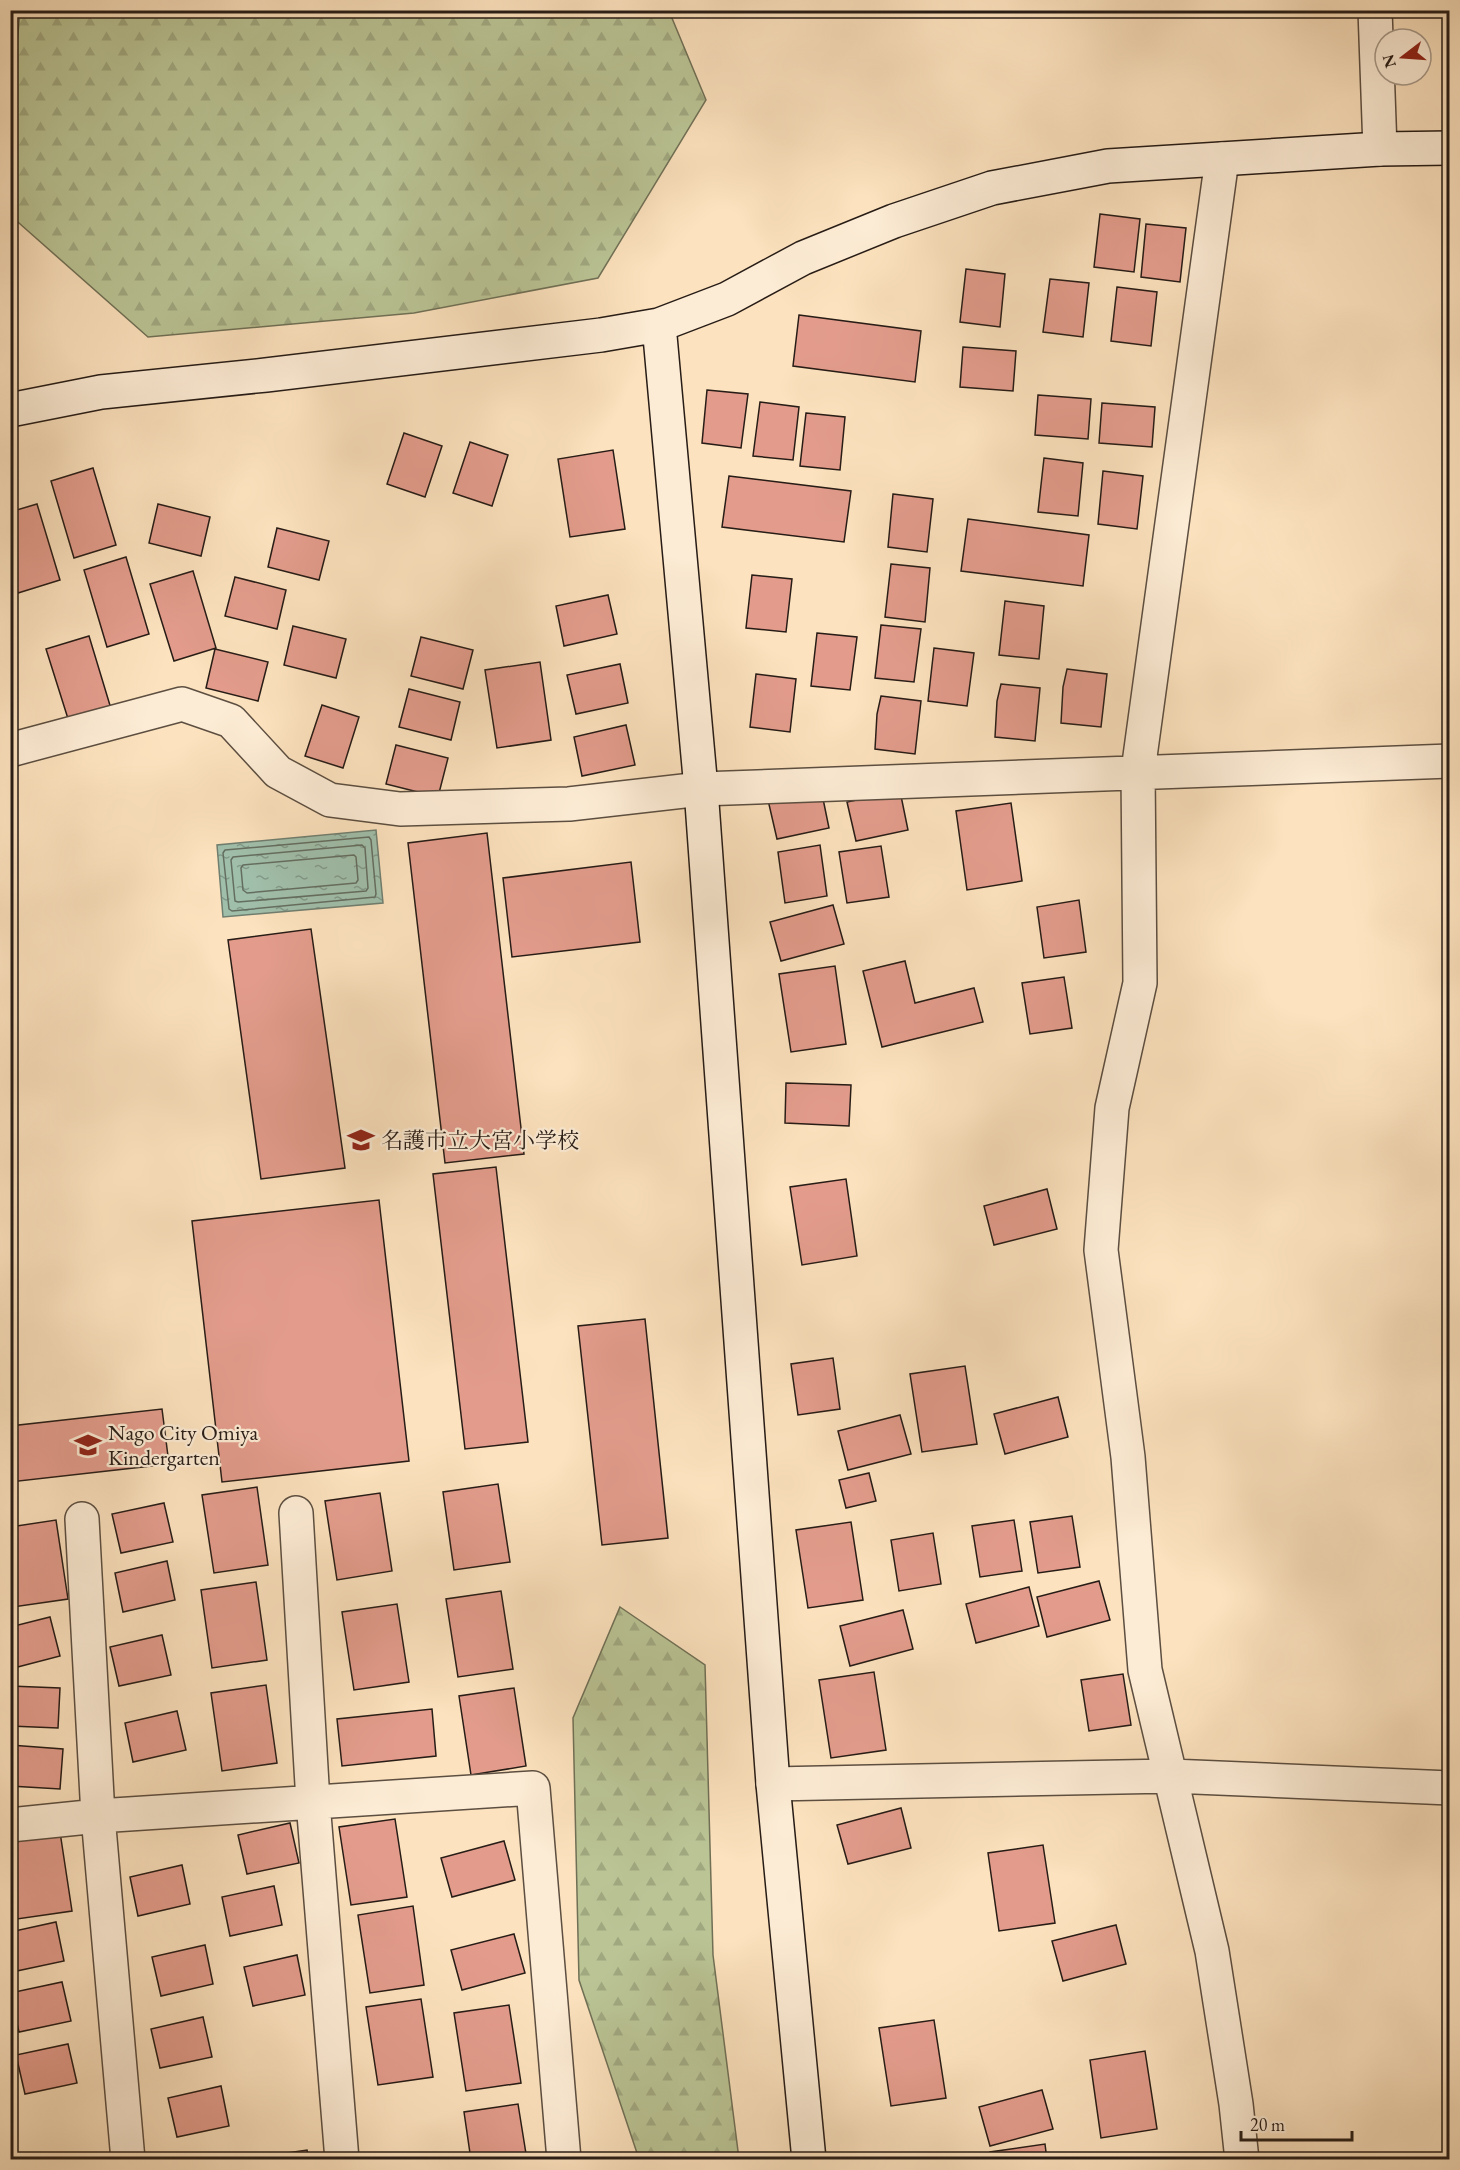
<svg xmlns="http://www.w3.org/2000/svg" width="1460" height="2170" viewBox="0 0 1460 2170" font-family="'EB Garamond','Noto Serif JP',serif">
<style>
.forest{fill:url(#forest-firs);stroke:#707056;stroke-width:1.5}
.water{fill:url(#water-ripples);stroke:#707e6f;stroke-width:1.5}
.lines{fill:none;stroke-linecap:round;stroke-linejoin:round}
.shore{stroke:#646e60;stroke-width:1.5}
.building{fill:#e39c8c;stroke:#271c16;stroke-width:1.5}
.street-casing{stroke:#5c4e40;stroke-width:36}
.secondary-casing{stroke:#271c16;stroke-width:36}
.street{stroke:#fdecd5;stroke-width:33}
.secondary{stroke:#fdecd5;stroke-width:33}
.labels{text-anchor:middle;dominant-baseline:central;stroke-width:4.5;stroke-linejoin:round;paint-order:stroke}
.poi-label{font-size:22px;fill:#271c16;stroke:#fdecd5;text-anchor:start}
</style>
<defs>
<pattern id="forest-firs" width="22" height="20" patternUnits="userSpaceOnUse" patternTransform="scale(1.5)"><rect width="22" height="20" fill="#bac495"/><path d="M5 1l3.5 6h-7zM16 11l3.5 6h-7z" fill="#a0a880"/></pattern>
<pattern id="water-ripples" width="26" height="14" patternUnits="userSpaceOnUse" patternTransform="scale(1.5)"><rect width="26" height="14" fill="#a0bfab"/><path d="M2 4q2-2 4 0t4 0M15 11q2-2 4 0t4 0" fill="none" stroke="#829a8a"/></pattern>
</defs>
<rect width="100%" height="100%" fill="#fce2be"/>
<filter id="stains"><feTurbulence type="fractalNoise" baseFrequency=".00333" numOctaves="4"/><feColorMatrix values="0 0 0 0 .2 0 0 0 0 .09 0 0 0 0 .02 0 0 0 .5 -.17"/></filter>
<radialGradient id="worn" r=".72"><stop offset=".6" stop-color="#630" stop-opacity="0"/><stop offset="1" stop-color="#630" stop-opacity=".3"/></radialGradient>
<path class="forest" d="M20 11H669L706 100 598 278 414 313 148 337 11 216 10 88H13Z
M620 1607 705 1665 713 1955 739 2159H639L579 1980 573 1718Z"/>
<path class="water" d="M376 830 383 903 223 917 217 845Z"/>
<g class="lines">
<path class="shore" d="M369 837 371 840 376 894 375 897 232 911 229 909 223 853 225 850Z
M362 845 365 848 368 888 366 891 238 902 235 901 231 860 233 857Z
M354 855 356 857 358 880 356 883 247 893 243 890 241 868 243 865Z"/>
</g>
<path class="building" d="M1100 214 1140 219 1134 272 1094 267Z
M1146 224 1186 228 1180 282 1141 277Z
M966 269 1005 274 1000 327 960 322Z
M1050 279 1089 283 1083 337 1043 332Z
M1117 287 1157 292 1151 346 1111 341Z
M799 315 921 331 915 382 793 366Z
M963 347 1016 351 1013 391 960 387Z
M707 390 748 394 741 448 702 443Z
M1038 395 1091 399 1088 439 1035 435Z
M760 402 799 407 793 460 753 456Z
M1102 403 1155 407 1152 447 1099 443Z
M806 413 845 417 840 470 800 466Z
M404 433 442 446 425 497 387 484Z
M470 442 508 455 492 506 453 493Z
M613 450 625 529 570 537 558 459Z
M1044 458 1083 463 1078 516 1038 512Z
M93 468 116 545 74 558 51 481Z
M1103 471 1143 476 1137 529 1098 524Z
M729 476 851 491 844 542 722 527Z
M893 494 933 499 927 552 888 547Z
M37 504 60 580 18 593 10 570V512Z
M158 504 210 517 201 556 149 543Z
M968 519 1089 535 1083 586 961 571Z
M277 528 329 541 319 580 268 567Z
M126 557 149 634 107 647 84 570Z
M891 564 930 568 925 622 885 617Z
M193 571 216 648 174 661 150 584Z
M752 575 792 579 786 632 746 628Z
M235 577 286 590 277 629 225 616Z
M608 595 617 634 564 646 556 606Z
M1005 601 1044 606 1039 659 999 655Z
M881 625 921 629 914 682 875 678Z
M293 626 346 639 336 678 284 665Z
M817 633 857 637 850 690 811 686Z
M89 636 112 712 70 725 46 649Z
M421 637 473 650 463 689 411 676Z
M934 648 974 653 967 706 928 701Z
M215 649 268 662 258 701 206 688Z
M540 662 551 740 497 748 485 670Z
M620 664 628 703 576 714 567 675Z
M1067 669 1107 674 1101 727 1061 723 1063 687Z
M756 674 796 679 790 732 750 727Z
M1001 684 1040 688 1035 741 995 737 997 701Z
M409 689 460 702 451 740 399 727Z
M881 696 921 701 915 754 875 749 877 714Z
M322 705 359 717 343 768 305 756Z
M626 725 635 765 582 776 574 737Z
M396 745 448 758 438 797 386 784Z
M821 789 829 828 777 839 768 800Z
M900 791 908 830 856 841 847 802Z
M1011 803 1022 881 967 890 956 811Z
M487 833 524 1154 445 1163 408 843Z
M820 845 827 896 785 903 778 852Z
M881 846 889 897 847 903 839 852Z
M631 862 640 942 512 957 503 878Z
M1079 900 1086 952 1044 958 1037 907Z
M833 905 844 944 781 961 770 922Z
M311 929 345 1168 261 1179 228 940Z
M905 961 915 1003 974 988 983 1022 882 1047 863 971Z
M835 966 846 1044 791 1052 779 974Z
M1064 977 1072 1028 1030 1034 1022 983Z
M786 1083 851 1085 849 1126 785 1123Z
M496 1167 528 1442 465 1449 433 1174Z
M846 1179 857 1256 802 1265 790 1187Z
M1047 1189 1057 1229 994 1245 984 1206Z
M379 1200 409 1461 222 1482 192 1221Z
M645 1319 668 1538 602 1545 578 1326Z
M833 1358 840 1409 798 1415 791 1364Z
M965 1366 977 1444 922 1452 910 1374Z
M1058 1397 1068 1437 1005 1454 994 1414Z
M162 1409 169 1464 10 1482V1426Z
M900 1415 911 1454 848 1470 838 1431Z
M869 1473 876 1501 846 1508 839 1480Z
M498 1484 510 1562 454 1570 443 1492Z
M257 1487 268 1565 214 1573 202 1495Z
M380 1493 392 1571 337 1580 325 1501Z
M164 1503 173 1542 121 1553 112 1514Z
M1072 1516 1080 1567 1038 1573 1030 1522Z
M56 1520 68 1599 13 1607 10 1591V1527Z
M1014 1520 1022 1571 980 1577 972 1526Z
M851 1522 863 1600 808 1608 796 1530Z
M933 1533 941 1584 899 1591 891 1540Z
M167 1561 175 1600 123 1612 115 1573Z
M1099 1581 1110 1620 1047 1637 1037 1597Z
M256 1582 267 1660 212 1668 201 1590Z
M1029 1587 1039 1626 976 1643 966 1604Z
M501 1591 513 1669 458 1677 446 1599Z
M397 1604 409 1682 354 1690 342 1612Z
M903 1610 913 1649 850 1666 840 1626Z
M50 1617 60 1656 10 1669V1627Z
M162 1635 171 1675 119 1686 110 1647Z
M874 1672 886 1750 831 1758 819 1680Z
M1123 1674 1131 1725 1089 1731 1081 1680Z
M266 1685 277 1763 222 1771 211 1693Z
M10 1686 60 1688 58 1728 10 1726Z
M514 1688 526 1766 471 1775 459 1696Z
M432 1709 436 1756 342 1766 337 1719Z
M177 1711 186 1750 133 1762 125 1723Z
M10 1745 63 1749 60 1789 10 1786Z
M901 1808 911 1848 848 1864 837 1825Z
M395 1819 407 1897 351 1905 339 1827Z
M290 1823 299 1863 247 1874 238 1835Z
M60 1832 72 1911 17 1919 10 1877V1840Z
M504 1841 515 1880 452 1897 441 1858Z
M1043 1845 1055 1923 999 1931 988 1853Z
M182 1865 190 1904 138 1916 130 1877Z
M274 1886 282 1925 230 1936 222 1897Z
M413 1906 424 1985 370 1993 358 1915Z
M56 1922 64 1961 12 1972 10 1932Z
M1116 1925 1126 1964 1063 1981 1052 1941Z
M514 1934 525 1973 462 1990 451 1950Z
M205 1945 213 1984 161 1996 152 1957Z
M297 1955 305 1995 253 2006 244 1967Z
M62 1982 71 2021 19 2032 10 1993Z
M421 1999 433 2077 378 2085 366 2007Z
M509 2005 521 2083 466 2091 454 2013Z
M203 2017 212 2057 160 2068 151 2029Z
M934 2020 946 2098 891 2106 879 2028Z
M68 2044 77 2083 25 2094 16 2055Z
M1145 2051 1157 2129 1101 2138 1090 2060Z
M221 2086 229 2126 177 2137 168 2098Z
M1042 2090 1053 2129 990 2146 979 2107Z
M518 2104 527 2160H471L464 2112Z
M1045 2144 1047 2160H991L990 2152Z
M307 2150 309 2160H253V2158Z"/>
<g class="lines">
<defs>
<path id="street" d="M1375 10 1380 149
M1222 159 1138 771 1140 983 1112 1108 1101 1250 1128 1457 1145 1670 1212 1951 1236 2104 1242 2160
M10 750 182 704 231 721 278 772 330 800 400 809 569 804 701 789 1450 761
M296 1513 313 1802 342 2160
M82 1519 98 1816 128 2160
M773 1784 1171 1776 1450 1788
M10 1825 98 1816 533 1788 564 2160"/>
<path id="secondary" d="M659 325 701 789 773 1784 809 2160
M10 410 101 392 266 375 601 335 659 325 727 299 803 258 894 221 992 188 1108 166 1380 149 1450 148"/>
</defs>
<use href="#street" class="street-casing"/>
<use href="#secondary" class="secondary-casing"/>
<use href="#street" class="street"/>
<use href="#secondary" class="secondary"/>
</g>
<defs>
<symbol id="school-bare" viewBox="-9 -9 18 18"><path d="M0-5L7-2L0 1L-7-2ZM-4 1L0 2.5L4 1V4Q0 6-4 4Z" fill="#8f2418" stroke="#fdecd5" stroke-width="2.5" paint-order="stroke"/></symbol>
</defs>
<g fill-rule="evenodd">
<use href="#school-bare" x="342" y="1121" width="38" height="38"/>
<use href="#school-bare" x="69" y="1426" width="38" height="38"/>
</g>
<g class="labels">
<g class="poi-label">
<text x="381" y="1140">名護市立大宮小学校</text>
<text x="108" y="1432">Nago City Omiya<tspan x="108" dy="25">Kindergarten</tspan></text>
</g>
</g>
<rect width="1460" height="2170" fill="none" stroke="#fce2be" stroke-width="36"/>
<rect x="12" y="12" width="1436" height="2146" fill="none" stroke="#271c16" stroke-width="3"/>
<rect x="18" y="18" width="1424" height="2134" fill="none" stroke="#271c16" stroke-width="1.5"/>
<g transform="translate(1403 57) rotate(253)"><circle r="28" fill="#fdecd5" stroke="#a79989" stroke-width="1.5"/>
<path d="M0-4.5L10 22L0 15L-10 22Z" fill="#8f2418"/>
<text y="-9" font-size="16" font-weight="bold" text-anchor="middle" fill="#271c16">N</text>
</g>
<path d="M1241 2131v9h111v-9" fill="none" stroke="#271c16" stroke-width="3"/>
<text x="1250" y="2131" font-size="18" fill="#271c16" stroke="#fdecd5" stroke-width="4.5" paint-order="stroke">20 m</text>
<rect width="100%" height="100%" filter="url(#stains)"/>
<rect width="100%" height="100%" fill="url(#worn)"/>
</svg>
